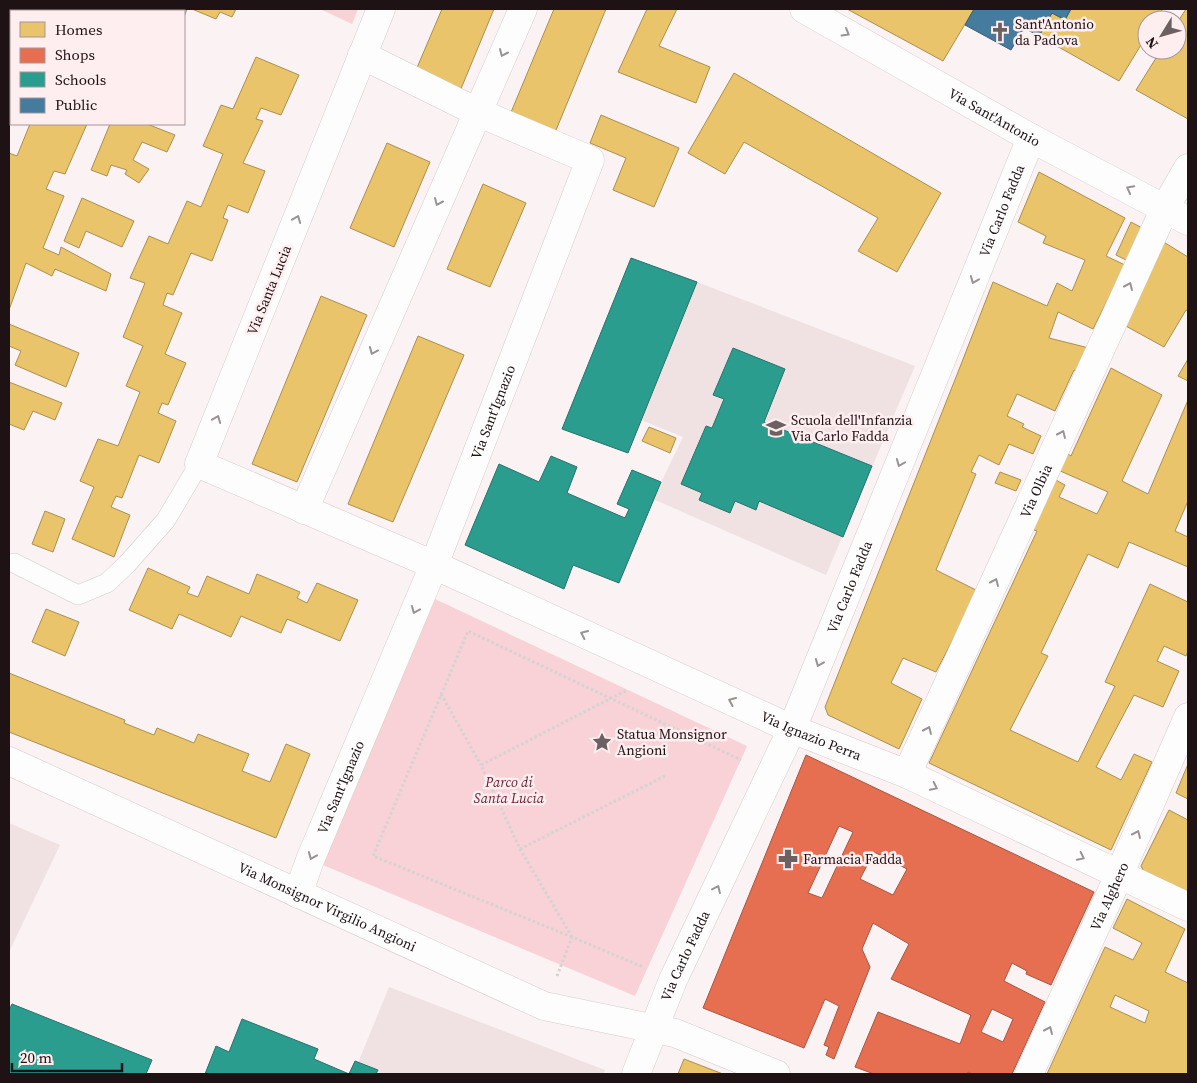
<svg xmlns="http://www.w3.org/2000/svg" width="1197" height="1083" viewBox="0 0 1197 1083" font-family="'Source Serif 4',serif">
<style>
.built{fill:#f0e2e3}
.green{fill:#f8d2d6}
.homes{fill:#e9c46a;stroke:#ac8f50;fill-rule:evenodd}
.shops{fill:#e76f51;stroke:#ab533f;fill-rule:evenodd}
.schools{fill:#2a9d8f;stroke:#27736a}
.public{fill:#457b9d;stroke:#3a5c74}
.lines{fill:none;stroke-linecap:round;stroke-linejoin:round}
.service-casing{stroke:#d6cccc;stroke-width:20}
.minor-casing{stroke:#d6cccc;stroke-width:29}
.tertiary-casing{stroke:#d6cccc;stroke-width:29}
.path{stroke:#d5d2d2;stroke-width:3;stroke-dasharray:2.5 2.5;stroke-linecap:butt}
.service{stroke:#fefdfd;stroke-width:19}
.minor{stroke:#fefdfd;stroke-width:28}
.tertiary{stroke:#fefdfd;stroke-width:28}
.oneway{stroke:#9a9394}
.labels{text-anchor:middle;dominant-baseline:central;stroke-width:5;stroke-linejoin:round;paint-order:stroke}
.poi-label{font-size:14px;fill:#1f1214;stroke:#feeef0;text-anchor:start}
.street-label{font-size:14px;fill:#1f1214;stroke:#feeef0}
.park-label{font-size:14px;font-style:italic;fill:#6b1e2f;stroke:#feeef0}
</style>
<rect width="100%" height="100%" fill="#faf2f3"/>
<path class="built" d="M697 282 915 366 826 575 653 499 683 437 641 420Z
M9 823 60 845 9 952Z
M389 987 605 1070 603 1074H205L216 1046 229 1051 242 1019 318 1049 314 1059 349 1074 355 1061 358 1063Z"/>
<path class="green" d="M320 9H358L352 24Z
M435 599 747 746 635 996 323 865Z"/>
<path class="homes" d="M81 9H134L133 11H80Z
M156 9H187L184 17V11H156Z
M192 9H236L232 17 220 12 216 19Z
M442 9H494L458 96 413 77Z
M554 9H606L554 135 509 117Z
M647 9H677L659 46 710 67 696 103 618 72Z
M847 9H974L943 61Z
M1071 9H1159L1162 10 1156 20H1147V35L1119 81 1039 36 1052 13 1065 20Z
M1186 9H1188V119L1136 90 1161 50H1177V23Z
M256 57 299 75 281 115 261 108 256 119 263 121 243 163 265 171 248 213 228 205 223 218 228 220 212 261 191 253 173 295 167 293 163 305 182 313 165 354 186 363 168 405 162 403 158 413 176 421 159 463 139 455 122 498 116 496 111 507 130 515 114 557 72 539 94 487 80 481 98 439 118 446 140 392 126 386 143 346 123 337 145 283 130 278 149 236 168 244 187 201 201 207 223 154 203 146 221 105 233 109Z
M734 73 941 193 897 272 858 251 878 218 744 142 725 174 688 153Z
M601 115 679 148 654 207 613 190 626 158 590 143Z
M30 124H87L65 174 54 171 46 189 64 196 43 248 59 255 61 247 111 274 106 291 55 269 52 276 26 263 9 310V153L17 156Z
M110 124H147L175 135 167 152 142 142 133 160 149 169 139 183 125 174 127 170 111 165 107 176 91 170Z
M387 143 430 162 394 247 350 228Z
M1039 172 1125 218 1106 256 1125 265 1093 329 1058 312 1049 338 1089 348 1079 372 1074 370 1055 411 1017 394 1007 416 1024 424 1022 427 1041 436 1033 454 1009 444 999 465 979 455 971 472 976 474 936 570 978 591 936 672 903 658 891 683 922 699 899 749 828 715 825 707 960 367 993 282 1047 306 1057 283 1072 291 1085 260 1043 243 1046 236 1018 222Z
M483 184 526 203 490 287 447 269Z
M82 198 134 221 122 247 86 231 79 248 64 241Z
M1131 222 1146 230 1130 262 1116 255Z
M1162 241 1188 257V311L1186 310 1164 347 1124 325Z
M321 296 367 315 297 482 252 464Z
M9 324 79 353 66 387 15 365 21 351 9 346Z
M418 336 464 355 393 522 348 504Z
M1188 359V381L1178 376Z
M1111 368 1162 395 1122 481 1148 494 1188 400V501L1175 531 1188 537V567L1129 542 1118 568 1088 554 1041 653 1048 656 1010 730 1078 762 1115 686 1105 682 1150 584 1188 602V651L1186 656 1164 646 1157 661 1179 671 1163 707 1134 695 1096 767 1121 780 1134 754 1152 762 1111 850 929 763 1037 531 1031 529 1054 479 1065 485 1059 497 1097 514 1108 492 1058 470 1066 453 1071 456Z
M9 382 62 403 55 420 33 411 24 430 9 424Z
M649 427 676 438 670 453 642 441Z
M1000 472 1021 480 1016 491 995 483Z
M45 511 65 519 53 552 32 544Z
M148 568 190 587 187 593 198 597 207 576 249 594 257 574 300 592 297 598 307 603 317 583 358 600 340 641 287 619 281 633 241 616 231 637 179 614 172 629 129 610Z
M46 609 79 622 65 656 32 642Z
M9 673 125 720 124 723 154 735 157 728 194 743 198 734 249 754 242 771 270 782 286 744 310 754 276 838 9 732Z
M1188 764V799L1176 793Z
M1169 810 1188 820V893L1144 872 1141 866Z
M1127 899 1185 929 1165 972 1188 983V1074H1047L1105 947 1133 960 1142 943 1113 928ZM1115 995 1149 1011 1145 1023 1110 1007Z
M684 1059 723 1074H678Z"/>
<path class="shops" d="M806 755 1094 892 1051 985 1026 974 1027 971 1012 963 1004 981 1045 1002 1012 1074H972L968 1072 967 1074H874L855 1067 878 1012 960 1044 971 1015 891 979 909 944 873 923 862 949 870 967 834 1059 826 1055 829 1047 824 1045 839 1006 825 999 804 1048 703 1008ZM839 826 853 832 822 898 808 893ZM874 852 907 869 893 895 860 879ZM992 1009 1013 1019 1003 1042 981 1032Z"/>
<path class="schools" d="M631 258 697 282 628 453 562 429Z
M733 348 785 369 764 422 872 466 843 537 759 501 756 510 735 501 730 513 699 500 702 493 681 484 706 426 712 428 724 399 713 395Z
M551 456 577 467 567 493 625 518 629 509 617 504 632 470 661 482 619 583 573 565 564 589 465 545 499 464 539 482Z
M12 1004 152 1060 146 1074H9V1010Z
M242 1019 318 1049 314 1059 349 1074 355 1061 378 1070 376 1074H205L216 1046 229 1052Z"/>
<path class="public" d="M974 9H1071L1065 20 1052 13 1039 36 1024 28 1011 50 965 25Z"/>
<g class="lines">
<defs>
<path id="service" d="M14 563 78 595 107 583 127 564 166 520 199 464"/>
<g id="minor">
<path id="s1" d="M381 9 199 464 434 565 792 729 907 774 1188 907"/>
<path d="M30 11 31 9"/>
<path d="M9 62 11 56"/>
<path d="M304 510 523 9"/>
<path id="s2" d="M9 761 544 1006 675 1033 776 1074"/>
<path id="s3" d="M907 774 1165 208 1188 168"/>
<path id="s4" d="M298 894 310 860 434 565 590 160 477 112 362 55"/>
<path id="s5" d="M636 1074 673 980 792 729 1031 138"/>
<path id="s6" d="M1029 1074 1119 875 1188 717"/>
</g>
<g id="tertiary">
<path id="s7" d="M804 9 1031 138 1188 221"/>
</g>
</defs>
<use href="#service" class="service-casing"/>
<use href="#minor" class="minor-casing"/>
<use href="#tertiary" class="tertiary-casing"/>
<path class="path" d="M441 694 481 765
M520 849 665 776
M572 937 373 856 468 631 741 760
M572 937 520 849 481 765 627 690
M557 976 572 937 643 967"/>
<use href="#service" class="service"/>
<use href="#minor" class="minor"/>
<use href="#tertiary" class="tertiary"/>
</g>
<defs><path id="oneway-chevron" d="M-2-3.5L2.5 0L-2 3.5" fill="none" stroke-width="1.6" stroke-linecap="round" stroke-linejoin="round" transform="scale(1.25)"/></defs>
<g class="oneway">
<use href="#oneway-chevron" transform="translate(846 33) rotate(30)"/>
<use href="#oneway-chevron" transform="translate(503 53) rotate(114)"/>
<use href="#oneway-chevron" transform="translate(1130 189) rotate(-152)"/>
<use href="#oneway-chevron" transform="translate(438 202) rotate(114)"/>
<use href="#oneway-chevron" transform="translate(297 219) rotate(-68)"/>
<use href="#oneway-chevron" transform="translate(974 280) rotate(112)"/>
<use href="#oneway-chevron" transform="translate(1129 286) rotate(-66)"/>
<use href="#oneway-chevron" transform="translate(373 351) rotate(113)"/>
<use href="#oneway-chevron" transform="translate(217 419) rotate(-68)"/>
<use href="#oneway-chevron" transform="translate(1062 434) rotate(-66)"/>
<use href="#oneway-chevron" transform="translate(900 463) rotate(112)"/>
<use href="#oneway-chevron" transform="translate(995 582) rotate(-66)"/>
<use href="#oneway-chevron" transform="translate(415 610) rotate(113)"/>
<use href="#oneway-chevron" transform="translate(584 634) rotate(-155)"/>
<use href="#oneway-chevron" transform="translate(819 663) rotate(112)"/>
<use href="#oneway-chevron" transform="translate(732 701) rotate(-156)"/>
<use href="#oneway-chevron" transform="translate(928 730) rotate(-66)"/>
<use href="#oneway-chevron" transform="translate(934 787) rotate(26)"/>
<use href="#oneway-chevron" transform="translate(1137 834) rotate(-66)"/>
<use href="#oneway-chevron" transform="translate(312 856) rotate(112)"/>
<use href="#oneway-chevron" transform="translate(1081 857) rotate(26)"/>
<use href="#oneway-chevron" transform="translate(717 889) rotate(-65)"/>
<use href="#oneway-chevron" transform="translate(1049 1030) rotate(-66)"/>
</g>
<defs>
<symbol id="church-bare" viewBox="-9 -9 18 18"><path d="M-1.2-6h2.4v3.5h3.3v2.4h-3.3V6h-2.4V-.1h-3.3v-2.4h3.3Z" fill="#6c6062" stroke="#feeef0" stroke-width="2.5" paint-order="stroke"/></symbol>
<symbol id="school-bare" viewBox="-9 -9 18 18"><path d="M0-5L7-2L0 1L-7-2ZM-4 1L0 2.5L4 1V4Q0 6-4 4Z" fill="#6c6062" stroke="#feeef0" stroke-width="2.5" paint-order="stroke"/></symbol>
<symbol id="sight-bare" viewBox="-9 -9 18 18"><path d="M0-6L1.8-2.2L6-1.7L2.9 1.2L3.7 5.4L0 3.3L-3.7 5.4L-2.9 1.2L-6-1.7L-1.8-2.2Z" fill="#6c6062" stroke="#feeef0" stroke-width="2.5" paint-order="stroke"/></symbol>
<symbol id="pharmacy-bare" viewBox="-9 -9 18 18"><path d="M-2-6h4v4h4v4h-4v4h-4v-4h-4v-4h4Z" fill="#6c6062" stroke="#feeef0" stroke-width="2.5" paint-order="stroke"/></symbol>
</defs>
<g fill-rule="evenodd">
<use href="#church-bare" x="986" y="18" width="28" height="28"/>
<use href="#school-bare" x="762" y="414" width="28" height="28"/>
<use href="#sight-bare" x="588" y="728" width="28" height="28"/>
<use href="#pharmacy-bare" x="774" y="845" width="28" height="28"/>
</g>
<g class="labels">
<g class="poi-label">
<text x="1015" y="24">Sant'Antonio<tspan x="1015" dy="16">da Padova</tspan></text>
<text x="791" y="420">Scuola dell'Infanzia<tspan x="791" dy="16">Via Carlo Fadda</tspan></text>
<text x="617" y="734">Statua Monsignor<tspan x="617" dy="16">Angioni</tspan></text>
<text x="803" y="859">Farmacia Fadda</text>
</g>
<g class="street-label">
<text stroke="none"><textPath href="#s7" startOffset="219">Via Sant'Antonio</textPath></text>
<text stroke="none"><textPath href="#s5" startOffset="938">Via Carlo Fadda</textPath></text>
<text transform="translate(269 290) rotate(-68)">Via Santa Lucia</text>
<text stroke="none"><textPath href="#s4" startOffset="520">Via Sant'Ignazio</textPath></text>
<text stroke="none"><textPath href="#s3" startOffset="311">Via Olbia</textPath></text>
<text stroke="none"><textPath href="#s5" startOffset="532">Via Carlo Fadda</textPath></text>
<text stroke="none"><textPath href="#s1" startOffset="1160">Via Ignazio Perra</textPath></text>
<text stroke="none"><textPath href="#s4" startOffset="115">Via Sant'Ignazio</textPath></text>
<text stroke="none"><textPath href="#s6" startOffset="195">Via Alghero</textPath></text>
<text stroke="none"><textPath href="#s2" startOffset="350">Via Monsignor Virgilio Angioni</textPath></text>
<text stroke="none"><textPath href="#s5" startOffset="128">Via Carlo Fadda</textPath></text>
</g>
<g class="park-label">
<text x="509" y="782">Parco di<tspan x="509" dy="16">Santa Lucia</tspan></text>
</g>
</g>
<rect width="1197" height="1083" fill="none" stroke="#1f1214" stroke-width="20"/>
<rect x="10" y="10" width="175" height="115" fill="#feeef0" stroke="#a59698"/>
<rect x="20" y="22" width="25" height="15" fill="#e9c46a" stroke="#a59698"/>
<text x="55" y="35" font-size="15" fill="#1f1214">Homes</text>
<rect x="20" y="48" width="25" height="15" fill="#e76f51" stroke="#a59698"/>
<text x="55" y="60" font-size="15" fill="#1f1214">Shops</text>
<rect x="20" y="72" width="25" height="15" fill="#2a9d8f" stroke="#a59698"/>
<text x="55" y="85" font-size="15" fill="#1f1214">Schools</text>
<rect x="20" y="98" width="25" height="15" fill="#457b9d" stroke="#a59698"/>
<text x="55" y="110" font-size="15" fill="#1f1214">Public</text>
<g transform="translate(1162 35) rotate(233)"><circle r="24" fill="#feeef0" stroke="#a59698"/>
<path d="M0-4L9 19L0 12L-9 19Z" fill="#6c6062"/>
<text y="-8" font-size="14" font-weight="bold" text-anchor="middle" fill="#1f1214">N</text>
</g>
<path d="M12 1063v8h110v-8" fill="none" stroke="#1f1214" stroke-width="2.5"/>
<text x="20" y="1063" font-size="15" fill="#1f1214" stroke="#feeef0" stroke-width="4" paint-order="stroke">20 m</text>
</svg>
